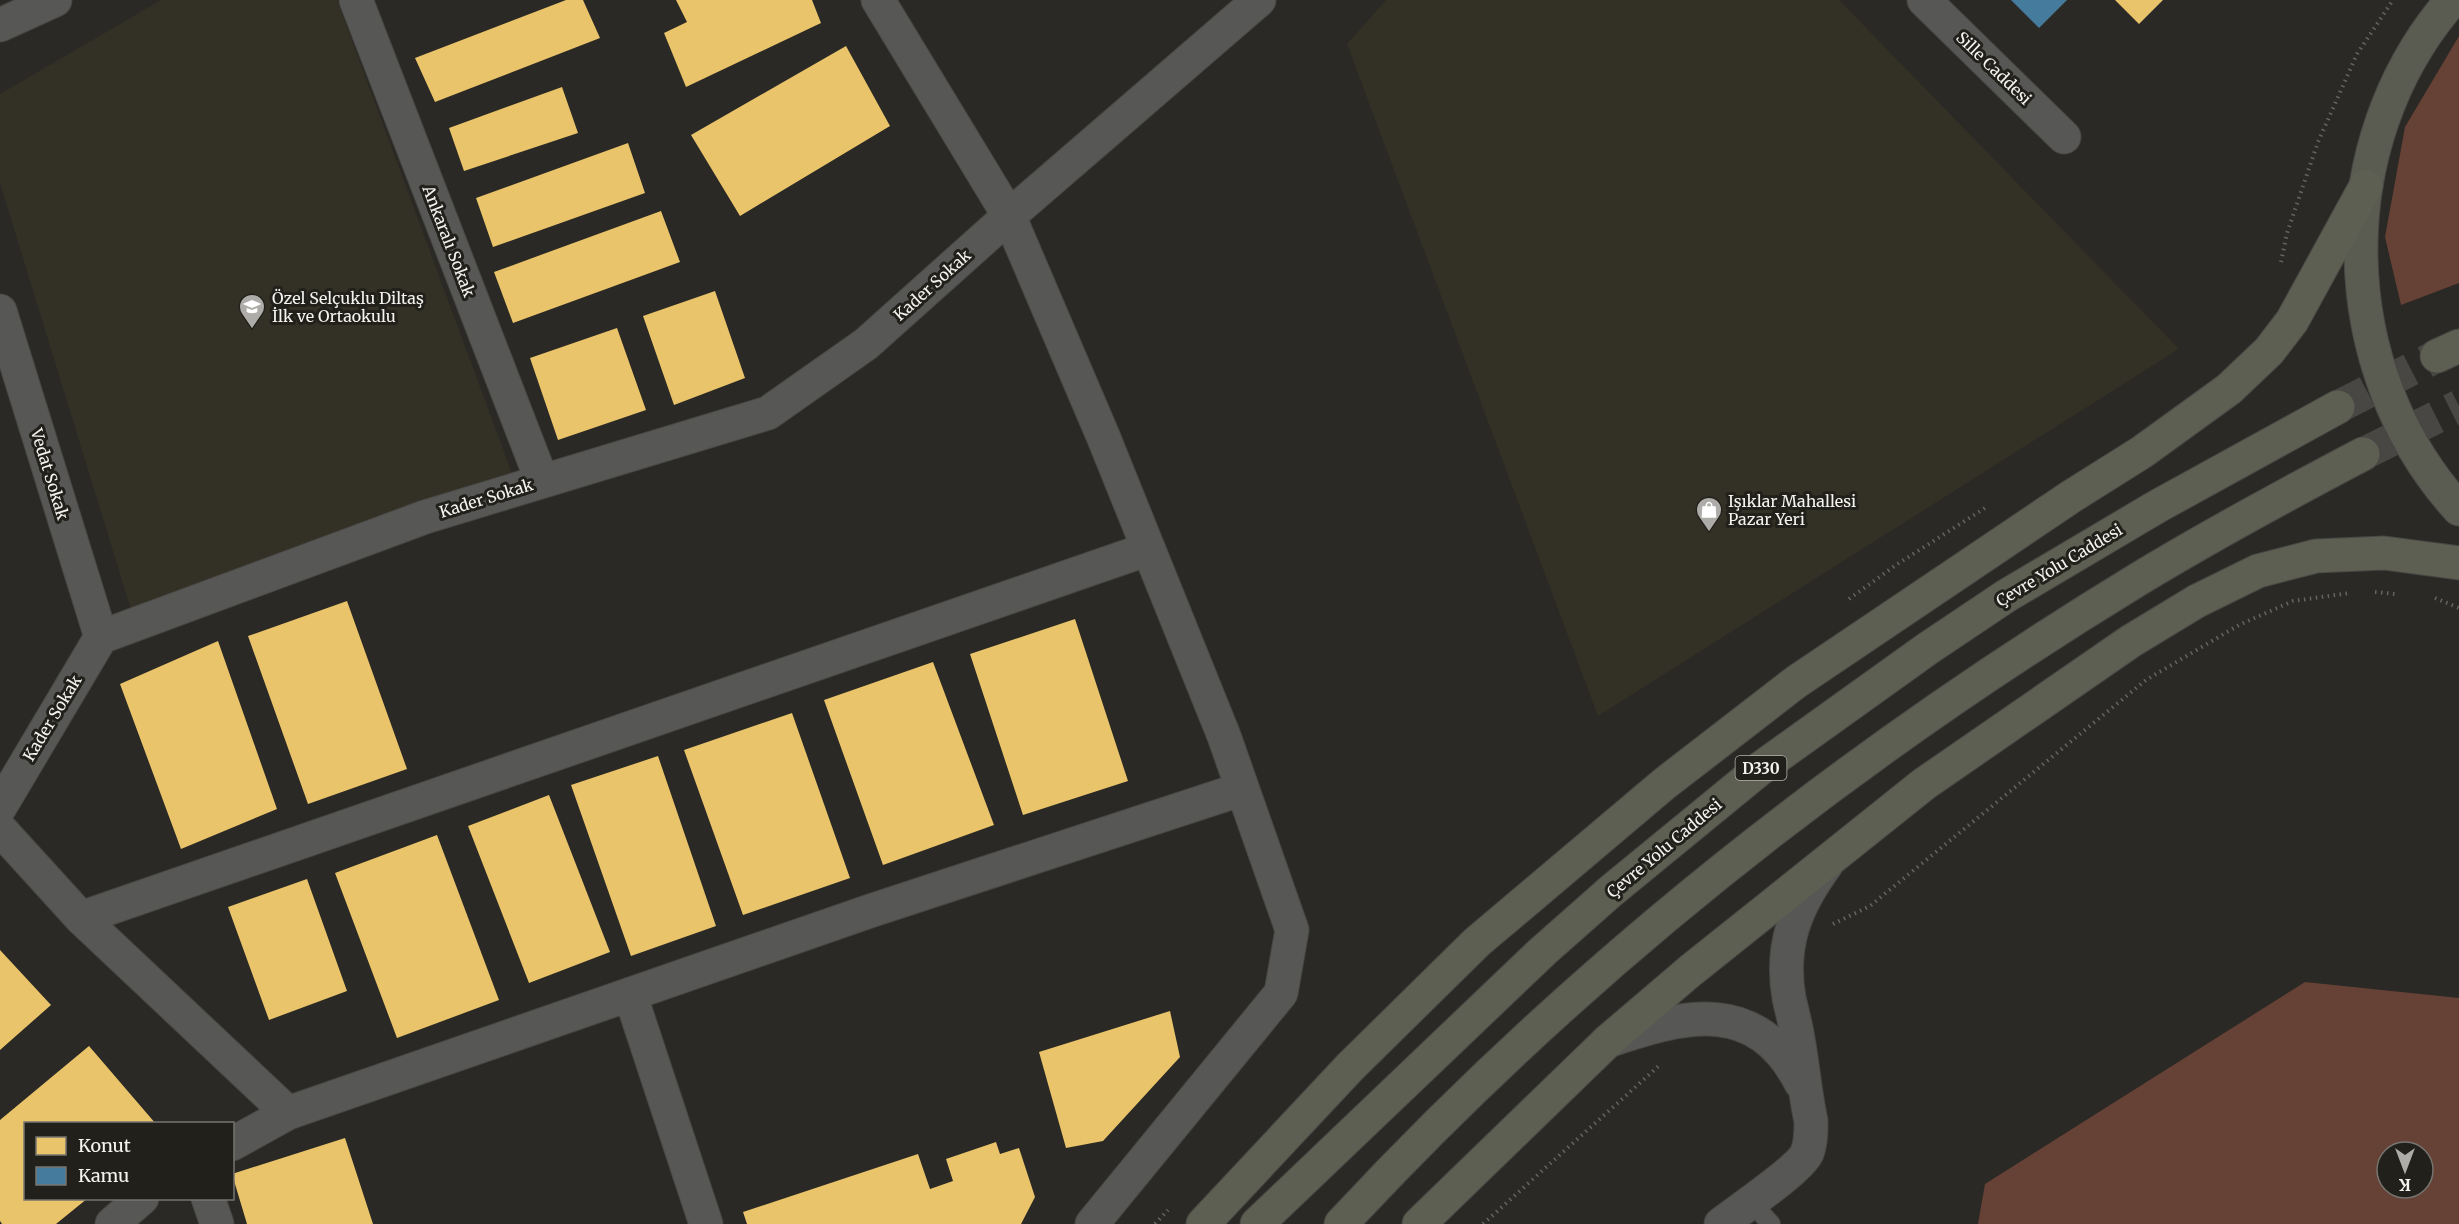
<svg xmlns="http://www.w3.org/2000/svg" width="2459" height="1224" viewBox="0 0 2459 1224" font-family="Merriweather,serif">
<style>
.built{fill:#333025}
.green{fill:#664135;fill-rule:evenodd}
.homes{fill:#e9c46a}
.public{fill:#457b9d}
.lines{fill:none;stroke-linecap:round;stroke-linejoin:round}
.highway-tunnel{stroke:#484743;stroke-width:33;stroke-dasharray:33 16;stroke-linecap:butt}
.lane-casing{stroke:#484744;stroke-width:20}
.street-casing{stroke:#484744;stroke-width:35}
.secondary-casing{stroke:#484744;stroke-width:35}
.primary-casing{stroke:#484744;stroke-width:35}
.highway-casing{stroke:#484744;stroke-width:35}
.path{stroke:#656461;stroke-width:4;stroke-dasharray:1.5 4.5;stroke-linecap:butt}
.lane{stroke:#575755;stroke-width:18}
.street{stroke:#575755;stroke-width:33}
.secondary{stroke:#575755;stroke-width:33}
.primary{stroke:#5a5c52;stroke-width:33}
.highway{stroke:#5c5f51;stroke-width:33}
.labels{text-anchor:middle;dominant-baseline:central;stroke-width:6;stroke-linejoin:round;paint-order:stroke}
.shield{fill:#22201b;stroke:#b5b4af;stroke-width:1.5}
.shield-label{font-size:15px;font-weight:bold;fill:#f4f3ef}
.street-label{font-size:16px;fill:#f4f3ef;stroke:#22201b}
.poi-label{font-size:16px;fill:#f4f3ef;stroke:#22201b;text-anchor:start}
</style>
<rect width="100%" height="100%" fill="#2a2925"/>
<path class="built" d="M161 0H337L513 476 132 613 0 183V94Z
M1386 0H1839L2179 349 1598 716 1347 44Z"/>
<path class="green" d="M2459 36V283L2401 305 2385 237 2405 127Z
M2305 982 2459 998V1224H1978L1985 1184ZM2387 1152H2423V1188H2387Z"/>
<path class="homes" d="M566 0H583L600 38 435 102 415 58Z
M676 0H812L821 23 686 87 664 33 687 22Z
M2115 0H2163L2139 24Z
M846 46 890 126 740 216 691 135Z
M562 87 578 133 464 171 449 128Z
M628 143 645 193 493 247 476 198Z
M661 211 680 262 513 323 494 272Z
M715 291 745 378 674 405 643 316Z
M617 328 646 410 558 440 530 358Z
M347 601 407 769 308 804 248 636Z
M1075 619 1128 781 1023 815 970 654Z
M218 641 277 809 181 849 120 684Z
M933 662 994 825 883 865 824 700Z
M792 713 850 878 743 915 684 750Z
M658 756 716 926 631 956 571 785Z
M549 795 610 952 529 983 468 826Z
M437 835 499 1000 397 1038 335 873Z
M307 879 347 991 269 1020 228 907Z
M0 950 51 1005 0 1050Z
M1170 1011 1180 1057 1103 1141 1066 1148 1039 1052Z
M89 1046 156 1124H26V1198H88L56 1224H2L0 1221V1120Z
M345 1138 373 1224H247L232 1174Z
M996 1142 1000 1154 1019 1148 1035 1197 1021 1224H747L743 1212 918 1154 930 1189 953 1181 946 1159Z"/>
<path class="public" d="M2011 0H2067L2039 28Z"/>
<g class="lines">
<path class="highway-tunnel" d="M2338 407 2437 356
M2363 454 2459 406"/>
<defs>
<path id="lane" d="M1750 1201 1771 1224"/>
<path id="street" d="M356 0 542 481
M878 0 1009 216 1259 0
M0 25 55 0
M0 311 101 637
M0 807 101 637 425 517 768 413 866 344 1009 216 1103 436 1224 736 1292 930 1281 993 1092 1224
M0 829 81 918 288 1113 870 911 1242 789
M81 918 1148 549
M630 994 706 1224
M1608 1041C1686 1014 1757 997 1801 1083
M232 1144 288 1113
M208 1198 217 1224
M112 1224 142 1198
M1721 1224C1739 1210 1799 1170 1807 1153 1811 1143 1811 1131 1811 1121 1805 1094 1803 1066 1798 1039 1796 1025 1792 1012 1789 998 1780 946 1795 907 1826 865"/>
<path id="secondary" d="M1924 0 2064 137"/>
<path id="primary" d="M2452 0C2327 143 2332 370 2459 509"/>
<path id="highway" d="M2437 356 2459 346
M1203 1224 1350 1067 1477 942 1664 784 1796 682 2072 496 2142 452 2229 389 2269 351 2292 321 2366 186
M1257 1224 1542 952 1611 891 1761 768 1927 649 2006 596 2158 506 2338 407
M1341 1224C1574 973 1845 758 2137 580 2211 535 2287 494 2363 454
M1419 1224 1608 1041 1690 971 1924 784 2131 641 2197 601 2258 571 2316 556 2384 553 2459 563"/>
</defs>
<use href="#lane" class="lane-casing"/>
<use href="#street" class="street-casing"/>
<use href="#secondary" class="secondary-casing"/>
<use href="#primary" class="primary-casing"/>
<use href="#highway" class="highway-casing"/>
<path class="path" d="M2281 262 2287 233 2318 142 2357 54 2393 0
M2375 592 2395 594
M2435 598 2459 608
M1849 599 1896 565 1985 508
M1833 924 1870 906 2146 680 2239 625 2293 601 2350 593
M1155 1224 1168 1210
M1483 1224 1661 1064"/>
<use href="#lane" class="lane"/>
<use href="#street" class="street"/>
<use href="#secondary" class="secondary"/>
<use href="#primary" class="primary"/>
<use href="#highway" class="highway"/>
</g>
<defs>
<symbol id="school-pin" viewBox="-11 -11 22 30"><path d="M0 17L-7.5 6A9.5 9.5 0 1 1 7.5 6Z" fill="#adaca8" stroke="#22201b"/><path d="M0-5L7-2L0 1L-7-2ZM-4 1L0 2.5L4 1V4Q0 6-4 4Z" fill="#fff"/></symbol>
<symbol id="shop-pin" viewBox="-11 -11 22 30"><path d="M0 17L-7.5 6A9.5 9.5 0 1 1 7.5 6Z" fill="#adaca8" stroke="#22201b"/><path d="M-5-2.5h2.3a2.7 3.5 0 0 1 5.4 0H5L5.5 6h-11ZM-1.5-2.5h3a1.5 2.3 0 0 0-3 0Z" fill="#fff"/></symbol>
</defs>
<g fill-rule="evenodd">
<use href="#school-pin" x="237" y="292" width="30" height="40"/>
<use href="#shop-pin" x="1694" y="495" width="30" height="40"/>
</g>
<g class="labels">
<rect class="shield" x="1735.5" y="756" width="51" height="24" rx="4.5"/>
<g class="shield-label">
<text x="1761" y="768">D330</text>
</g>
<g class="street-label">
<text transform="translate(1994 68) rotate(44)">Sille Caddesi</text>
<text transform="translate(449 241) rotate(69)">Ankaralı Sokak</text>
<text transform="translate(932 285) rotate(-42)">Kader Sokak</text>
<text transform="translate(50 474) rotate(73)">Vedat Sokak</text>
<text transform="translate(486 498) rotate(-17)">Kader Sokak</text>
<text transform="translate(2059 565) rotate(-31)">Çevre Yolu Caddesi</text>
<text transform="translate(52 718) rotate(-59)">Kader Sokak</text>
<text transform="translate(1664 848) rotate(-40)">Çevre Yolu Caddesi</text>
</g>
<g class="poi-label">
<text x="272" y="298">Özel Selçuklu Diltaş<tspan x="272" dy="18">İlk ve Ortaokulu</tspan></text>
<text x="1728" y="501">Işıklar Mahallesi<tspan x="1728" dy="18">Pazar Yeri</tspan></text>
</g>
</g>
<rect x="24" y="1122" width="210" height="78" fill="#22201b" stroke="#767470" stroke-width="1.5"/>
<rect x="36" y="1137" width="30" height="18" fill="#e9c46a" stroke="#767470" stroke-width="1.5"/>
<text x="78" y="1152" font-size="18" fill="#f4f3ef">Konut</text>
<rect x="36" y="1167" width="30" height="18" fill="#457b9d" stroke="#767470" stroke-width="1.5"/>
<text x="78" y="1182" font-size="18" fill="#f4f3ef">Kamu</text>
<g transform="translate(2405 1170) rotate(180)"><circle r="28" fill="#22201b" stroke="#767470" stroke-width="1.5"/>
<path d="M0-4.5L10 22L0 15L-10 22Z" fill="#adaca8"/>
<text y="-9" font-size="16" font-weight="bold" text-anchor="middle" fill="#f4f3ef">K</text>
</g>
</svg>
